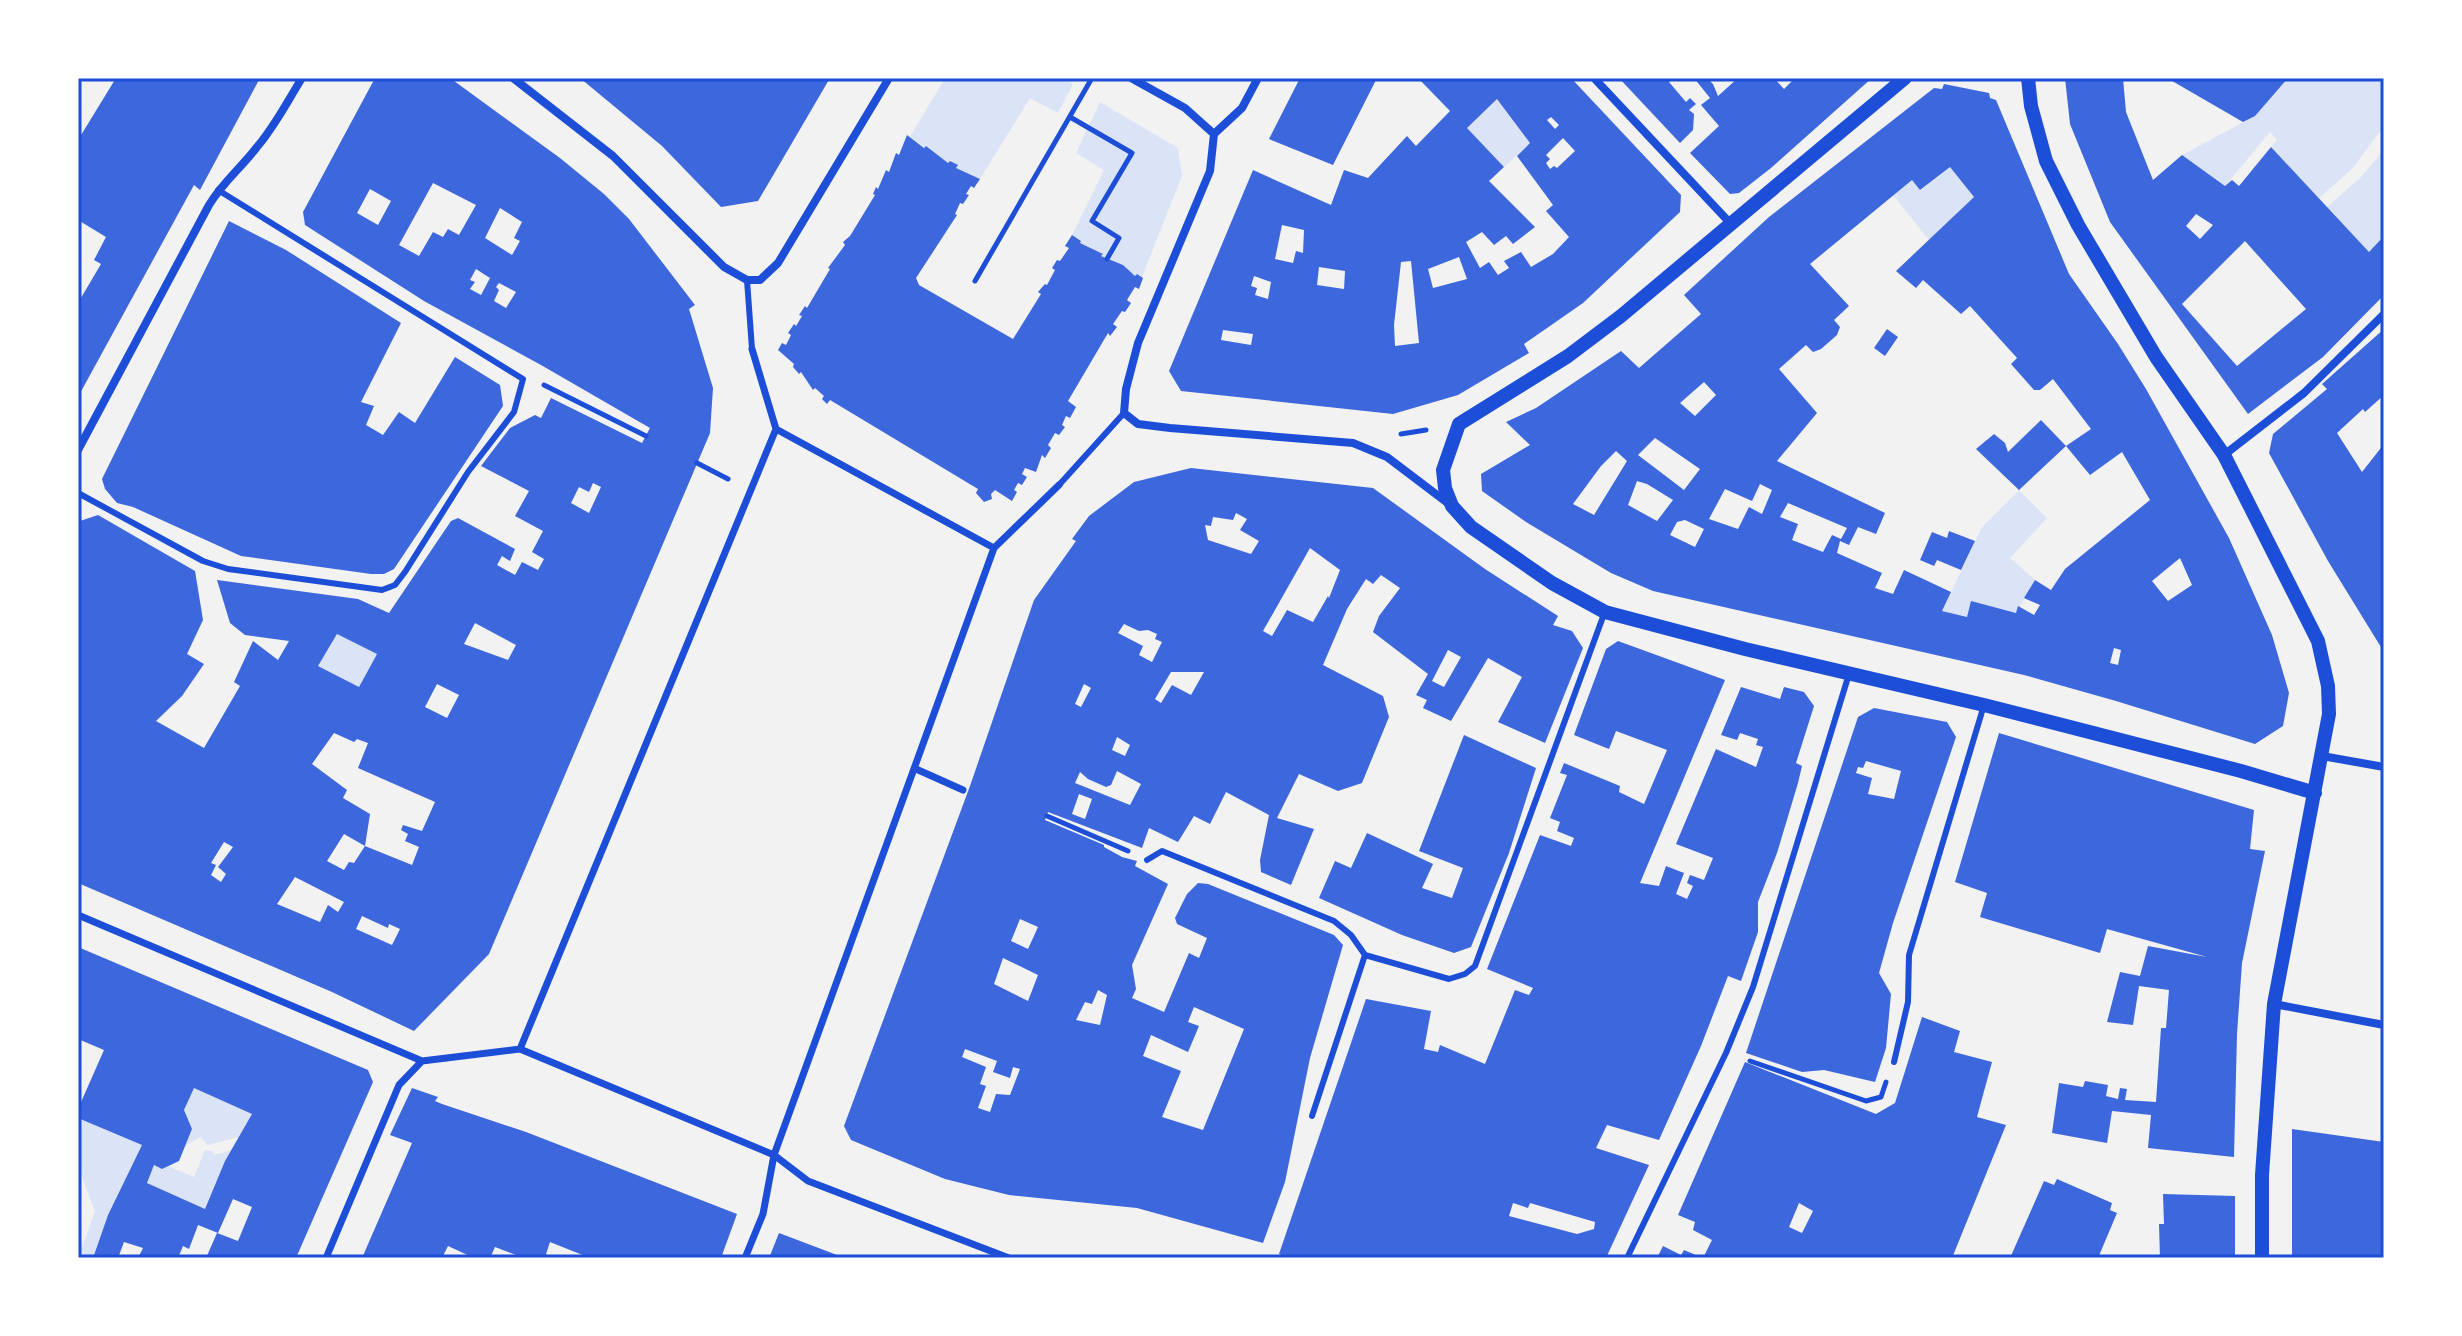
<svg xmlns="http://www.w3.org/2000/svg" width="2462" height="1336" viewBox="0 0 2462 1336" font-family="Montserrat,sans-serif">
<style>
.green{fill:#dbe4f7}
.building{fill:#3d67dc;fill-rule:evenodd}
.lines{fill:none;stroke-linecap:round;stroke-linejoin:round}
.path{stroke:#1d4ed8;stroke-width:5}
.service{stroke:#1d4ed8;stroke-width:6}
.pedestrian{stroke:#1d4ed8;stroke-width:7}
.minor{stroke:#1d4ed8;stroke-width:8}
.tertiary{stroke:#1d4ed8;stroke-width:14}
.neatline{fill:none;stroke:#1d4ed8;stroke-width:3}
</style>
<rect width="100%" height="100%" fill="#f2f2f2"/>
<path class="green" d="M945 78H1063L1073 84 1058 113 1030 98 980 179 956 168 957 165 950 161 948 163 910 137Z
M2288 78H2380L2384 81V126L2352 169 2319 198 2271 147 2277 140 2270 132 2225 186 2182 155 2255 116Z
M1497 99 1530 143 1504 167 1467 128Z
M1100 102 1178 148 1182 176 1142 277 1138 274 1135 276 1122 265 1101 256 1102 253 1080 243V240L1072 235 1104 170 1076 153Z
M2384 150V236L2369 252 2327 207 2360 178Z
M1950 167 1974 197 1929 240 1893 195 1912 180 1921 190Z
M2019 490 2047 518 2010 558 2035 580 2016 613 1971 602 1967 617 1942 611 1982 527Z
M337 634 377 654 359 687 318 666Z
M194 1088 252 1114 239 1137 207 1145 201 1137 186 1145 192 1129 184 1110Z
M82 1119 142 1145 108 1215 93 1258H78L95 1211C84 1182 69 1150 82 1119Z
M205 1150 212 1151 214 1155 232 1150 205 1209 147 1183 154 1165 162 1169 168 1166 194 1177Z"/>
<path class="building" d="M116 78H260L200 190 194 185 78 397V303L101 264 94 260 106 237 78 220V140Z
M375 78H450L560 158 604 194 629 219 695 305 689 309 713 388 710 433 489 954 414 1031 332 992 78 883V525L80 521 98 515 195 571 203 620 187 654 204 664 182 696 156 721 204 748 240 686 234 682 253 641 278 660 289 641 245 635 230 623 217 580 358 599 389 613 451 521 458 518 515 549 510 561 502 556 497 565 515 575 522 562 538 570 544 559 532 552 543 531 515 516 529 491 481 466 510 428 535 415 541 418 551 398 642 443 650 428 541 365 424 301 305 225 303 212ZM433 183 476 205 459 235 448 229 443 237 433 232 419 256 399 245ZM370 189 391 201 378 225 357 213ZM500 208 522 222 514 238 520 241 512 255 485 238ZM476 269 490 278 481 295 470 289 475 282 470 280ZM499 283 516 292 506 308 494 301 499 290 496 287ZM593 483 601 487 589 513 571 503 579 487 589 492ZM475 623 516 645 508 660 464 644ZM337 634 377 654 359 687 318 666ZM437 684 459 695 447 718 425 707ZM334 733 354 742 357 739 368 743 358 768 435 802 422 831 403 825 401 830 408 834 405 841 419 847 412 865 365 846 354 863 349 862 344 870 327 861 344 834 365 846 370 814 343 798 347 790 312 764ZM224 842 233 847 218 867 226 874 221 882 211 875 216 865 211 863ZM295 877 344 902 338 912 328 905 320 922 277 904ZM362 916 388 928 389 924 400 929 392 945 356 929Z
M580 78H830L758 201 721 207 662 146Z
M1300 78H1377L1333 165 1269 139Z
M1418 78H1571L1681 195 1680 212 1583 303 1524 344 1529 353 1458 395 1393 414 1181 391 1169 371 1253 170 1331 205 1344 170 1368 178 1407 136 1416 146 1450 111ZM1497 99 1530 143 1517 156 1553 205 1546 211 1569 237 1553 254 1531 267 1521 252 1504 261 1509 268 1498 275 1489 262 1480 268 1466 242 1482 232 1494 245 1506 236 1513 244 1535 227 1489 181 1504 167 1467 128ZM1551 117 1559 125 1555 129 1547 120ZM1563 138 1575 151 1557 168 1554 166 1550 169 1546 163 1550 159 1546 155ZM1282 225 1304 230 1303 253 1296 251 1293 263 1275 259ZM1459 257 1467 279 1433 288 1428 269ZM1411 261 1419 343 1395 346 1394 325 1401 262ZM1319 267 1345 271 1344 289 1317 285ZM1254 276 1271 282 1268 299 1255 295 1257 288 1251 286ZM1223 330 1253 334 1251 345 1221 340Z
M1619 78H1675L1669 82 1686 102 1690 98 1696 104 1689 110 1694 114 1693 130 1680 143Z
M1694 78H1707L1713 84 1718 96 1738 78H1774L1784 89 1795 78H1872L1771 168 1739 193 1730 194 1690 153 1719 126 1701 105 1710 98Z
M2065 78H2123L2126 112 2153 180 2182 155 2225 186 2232 180 2239 186 2271 147 2369 252 2384 236V295L2323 357 2248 414 2110 222 2070 124ZM2196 214 2213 225 2200 239 2186 226ZM2245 241 2306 309 2237 366 2182 304Z
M2167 78H2288L2255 116 2243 122Z
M1944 84 1989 93 1990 98 1996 100 2069 274 2118 344 2146 389 2229 538 2272 635 2289 693 2283 726 2255 744 2116 701 2024 675 1653 591 1611 573 1526 522 1482 491 1481 474 1530 445 1506 422 1536 408 1621 351 1639 368 1701 314 1684 295 1769 217 1934 88 1942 89ZM1950 167 1974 197 1896 271 1916 288 1923 280 1961 314 1970 306 2017 358 2011 364 2034 390H2040L2053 379 2091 429 2066 446 2090 475 2122 452 2150 500 2065 569 2051 590 2035 580 2024 598 2040 605 2034 615 2018 606 2016 613 1971 601 1967 617 1942 611 1951 592 1904 570 1893 594 1875 588 1882 573 1837 553 1840 541 1849 545 1858 527 1876 534 1885 513 1777 461 1817 413 1779 369 1806 345 1813 352 1821 349 1837 335 1840 327 1834 320 1849 306 1810 264 1912 180 1920 190ZM1704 382 1716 395 1695 416 1680 403ZM1655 438 1700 469 1684 490 1638 455ZM1616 451 1627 461 1594 515 1573 504 1601 466ZM1637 481 1647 484 1673 500 1657 521 1628 505ZM1760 484 1772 490 1762 514 1749 507 1738 529 1709 519 1725 489 1752 501ZM1788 503 1847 528 1841 539 1832 535 1823 552 1792 540 1798 524 1780 517ZM1685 520 1704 529 1695 547 1670 535 1677 522ZM2180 558 2192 585 2168 601 2152 581ZM2114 648 2121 650 2118 665 2110 663Z
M907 135 924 148 926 146 948 163 950 161 958 165 956 168 980 179 974 188 971 186 966 194 969 195 963 204 960 203 955 214 957 215 916 278 919 285 1013 339 1041 294 1038 292 1045 284 1047 285 1055 270 1052 268 1057 260 1060 261 1069 248 1065 246 1072 235 1081 241 1080 243 1103 254 1101 256 1123 265 1135 276 1137 274 1143 278 1139 289 1135 287 1127 300 1131 303 1125 312 1122 311 1113 324 1117 327 1110 336 1108 333 1068 401 1076 407 1070 418 1066 416 1062 425 1065 427 1059 435 1055 433 1048 445 1051 448 1045 458 1042 455 1036 472 1025 468 1022 474 1027 477 1022 485 1018 483 1014 490 1017 492 1012 501 995 490 991 494 992 499 984 502 976 493 978 489 830 400 827 404 822 399 824 396 815 388 813 390 801 372 799 374 793 367 794 364 778 350 782 343 786 345 791 335 788 333 794 324 796 326 802 316 799 315 805 306 807 308 830 269 828 268 845 245 843 242 850 236 875 195 873 194 876 187 878 189 886 170 889 172 896 153 899 155Z
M229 221 286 250 401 323 361 402 374 406 366 425 383 435 399 412 415 423 455 357 500 385 503 406 394 569 384 574H371L241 556 133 507 117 503 105 489 102 479Z
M1887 329 1898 337 1885 356 1874 348Z
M2384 329V395L2365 412 2363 409 2337 433 2362 472 2384 444V652L2328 561 2269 453 2273 434 2327 389 2322 384Z
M2041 420 2066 446 2019 490 1976 449 1994 434 2005 443 2008 452Z
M1191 468 1373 488 1485 569 1558 616 1553 625 1572 631 1583 648 1545 743 1498 722 1522 677 1488 658 1451 721 1423 708 1427 700 1416 695 1428 674 1373 632 1379 616 1400 588 1381 575 1373 584 1366 579 1347 609 1323 665 1383 696 1389 717 1362 783 1338 791 1299 774 1277 818 1314 829 1291 885 1261 872 1260 860 1269 815 1226 792 1210 824 1194 816 1178 842 1149 828 1142 848 1048 812 1045 820 1104 845V847L1122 857 1137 861 1135 866 1168 884 1132 965 1136 989 1132 998 1164 1012 1189 953 1199 958 1207 938 1177 924 1175 918 1187 894 1198 883 1208 884 1334 935 1343 945 1310 1058 1285 1182 1263 1243 1137 1208 1009 1195 945 1179 851 1140 844 1126 970 786 1034 600 1076 541 1072 539 1089 516 1134 482ZM1236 513 1247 519 1240 530 1259 541 1251 554 1208 540 1205 525 1211 526 1213 517 1233 520ZM1310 548 1340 570 1329 598 1328 596 1313 622 1287 610 1272 636 1263 631ZM1124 624 1139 631 1148 630 1157 634 1155 639 1162 642 1152 662 1139 655 1143 646 1118 633ZM1448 650 1461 657 1444 687 1432 681ZM1171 672H1204L1191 695 1172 685 1161 703 1155 699ZM1084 684 1091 688 1081 707 1075 704ZM1117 737 1130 745 1125 756 1112 750ZM1117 771 1141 784 1130 805 1075 783 1080 772 1088 779 1106 787 1111 785ZM1079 794 1092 799 1085 819 1072 814ZM1020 919 1038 927 1028 949 1011 941ZM1003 958 1038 975 1028 1001 994 984ZM1098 990 1107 995 1100 1025 1076 1020 1085 1002 1092 1004ZM1194 1007 1244 1029 1203 1130 1162 1117 1181 1071 1143 1056 1151 1035 1188 1052 1199 1026 1188 1022ZM965 1049 997 1061 993 1072 1010 1078 1013 1067 1020 1069 1010 1095 996 1094 990 1112 978 1108 986 1086 980 1084 986 1067 962 1057Z
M1949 531 1975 541 1961 570 1937 560 1934 566 1920 560 1932 532 1947 538Z
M1618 641 1725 680 1640 883 1659 886 1666 866 1684 873 1676 894 1687 899 1693 886 1687 883 1690 875 1704 880 1713 858 1676 844 1716 749 1756 767 1763 747 1756 745 1758 739 1740 733 1737 740 1721 735 1741 687 1780 699 1784 687 1804 692 1814 706 1796 763 1802 766 1798 783 1777 853 1758 902V932L1741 981 1728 976 1701 1046 1659 1140 1607 1125 1596 1148 1649 1165 1606 1258H1289L1279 1254 1366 999 1431 1011 1424 1049 1438 1052 1440 1045 1485 1064 1515 990 1529 995 1533 988 1487 969 1540 835 1571 846 1574 838 1557 831 1560 822 1550 818 1567 775 1560 773 1564 763 1620 786 1619 792 1644 804 1667 750 1616 731 1609 749 1574 735 1606 649ZM1513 1203 1528 1208 1530 1203 1595 1222 1594 1229 1577 1234 1509 1216Z
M1874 708 1947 722 1956 737 1893 923 1879 973 1891 994 1886 1048 1875 1082 1824 1070 1802 1072 1746 1053 1858 717ZM1866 761 1901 771 1894 799 1868 794 1872 778 1856 773 1858 767 1863 768Z
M1999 733 2254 810 2250 849 2265 851 2242 963 2237 1034 2234 1157 2148 1148 2151 1115 2112 1111 2107 1143 2052 1133 2059 1083 2083 1087 2085 1081 2108 1085 2106 1096 2118 1099 2120 1088 2127 1089 2125 1100 2156 1102 2161 1028H2166L2169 990 2139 986 2133 1025 2107 1022 2120 972 2140 976 2148 946 2207 957 2107 929 2100 953 1980 917 1987 893 1955 882Z
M1464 735 1536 768 1509 853 1471 947 1454 953 1402 935 1319 898 1335 861 1351 868 1367 833 1433 864 1422 888 1452 898 1463 868 1419 851Z
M78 947 368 1070 373 1082 296 1258H206L217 1233 238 1241 252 1207 233 1199 218 1233 198 1225 189 1249 183 1246 178 1258H138L143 1248 124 1242 118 1258H93L108 1215 142 1145 78 1118V1109L104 1050 78 1039ZM194 1088 252 1114 225 1161 205 1209 147 1183 154 1165 162 1169 179 1161 192 1129 184 1110Z
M1922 1017 1960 1031 1954 1052 1992 1062 1977 1117 2006 1125 1952 1258H1703L1712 1240 1693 1230 1695 1222 1678 1215 1745 1062 1876 1114 1895 1103ZM1799 1203 1813 1211 1802 1233 1789 1227Z
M412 1088 438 1097 435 1101 442 1104 526 1132 737 1214 721 1258H585V1256L550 1242 546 1254 551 1258H524L495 1247 490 1258H474L448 1246 442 1258H362L412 1143 390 1135Z
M2292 1129 2384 1142V1258H2292Z
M2057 1179 2112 1203 2110 1210 2117 1213 2098 1258H2010L2044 1181 2054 1185Z
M2163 1194 2235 1196V1258H2160L2159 1224H2164Z
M779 1233 845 1258H769Z
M1663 1246 1681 1255 1684 1250 1703 1258H1657Z"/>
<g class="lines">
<path class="path" d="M1070 117 1132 153 1092 221 1119 238 1107 259
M975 281 1092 78
M544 385 646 436
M1401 434 1426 430
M697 463 728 479
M1047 816 1128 851
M1750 1061 1866 1101 1881 1097 1886 1082"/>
<path class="service" d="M747 280 752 349
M1059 485 1124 413
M78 493 203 561 228 569 382 590 395 585 405 572 468 472 514 412 523 379 218 190
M1147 860 1162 851 1334 921 1351 935 1365 955
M1365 955 1449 979 1465 974 1475 966 1604 614
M1894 1062 1908 1002 1909 955 1984 705
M1312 1116 1365 955
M1627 1258 1726 1053 1753 987 1849 674"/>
<path class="pedestrian" d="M752 349 776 429 994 548
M916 769 963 790
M78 915 422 1061 520 1049 774 1155 808 1181 1009 1258
M520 1049 776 429
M326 1258 399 1085 422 1061
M745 1258 763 1214 774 1155 994 548 1059 485"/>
<path class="minor" d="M513 78 613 156 724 267 747 280H760L778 263 889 78
M1131 78 1185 108 1214 134
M1594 78 1731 224
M1214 134 1210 171 1138 343 1126 389 1124 413 1138 424 1170 428 1353 443 1387 457 1449 504
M1214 134 1242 108 1258 78
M78 450 209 205C223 182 241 168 257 147 275 126 287 102 302 78
M2224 455 2304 393 2384 314
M2322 756 2384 767
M2274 1004 2384 1025"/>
<path class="tertiary" d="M1905 78 1621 316 1568 356 1459 424 1443 470 1445 488 1452 506 1471 527 1552 583 1605 612 1745 649 1984 705 2241 771 2315 793
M2028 78 2031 106 2046 161 2078 225 2156 357 2224 455 2318 641 2328 686 2329 714 2274 1004 2262 1175V1258"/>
</g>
<rect width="2462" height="1336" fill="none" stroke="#ffffff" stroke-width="160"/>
<rect x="80" y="80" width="2302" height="1176" class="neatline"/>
</svg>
